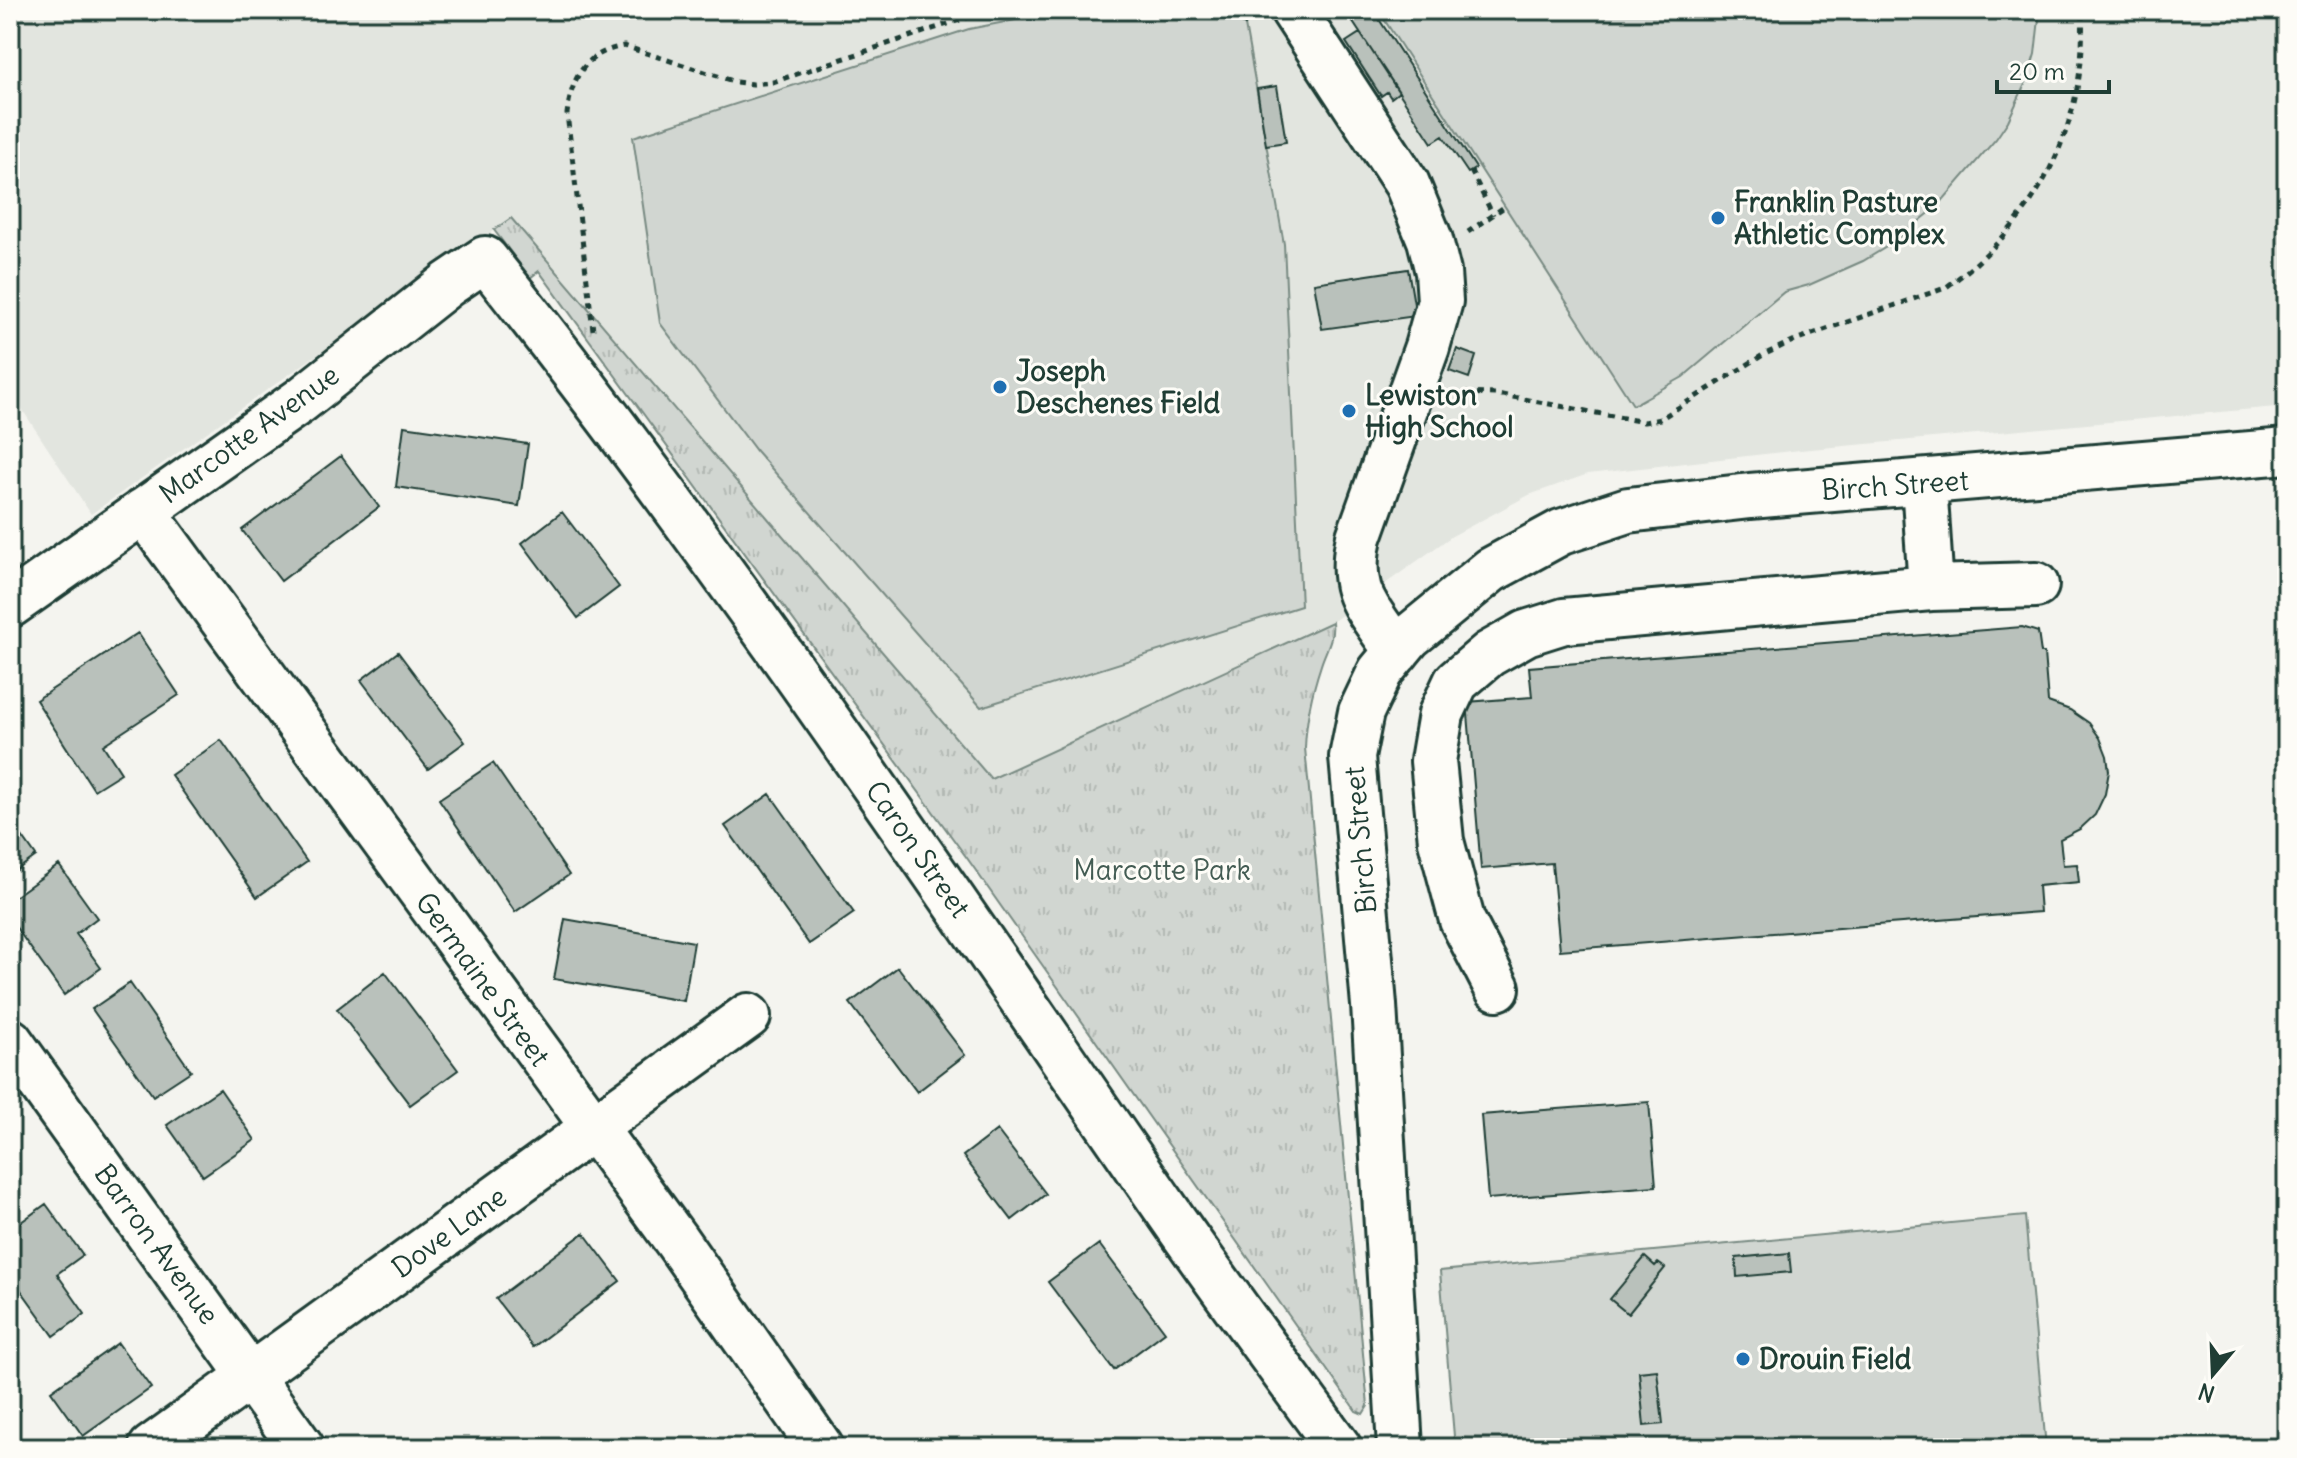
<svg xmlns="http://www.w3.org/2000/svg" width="2297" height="1458" viewBox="0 0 2297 1458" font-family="Delius,sans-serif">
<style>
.built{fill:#e2e5df}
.green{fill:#d1d6d1;stroke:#788a82;stroke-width:2}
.park{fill:url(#park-tufts);stroke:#788a82;stroke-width:2}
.building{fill:#b9c1bb;stroke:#1f3d34;stroke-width:2}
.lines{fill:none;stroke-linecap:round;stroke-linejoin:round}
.minor-casing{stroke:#1f3d34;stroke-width:50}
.path{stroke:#1f3d34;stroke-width:5;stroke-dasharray:6 6;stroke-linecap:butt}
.minor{stroke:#fdfcf7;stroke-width:44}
.poi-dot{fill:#1f6fb2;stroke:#fdfcf7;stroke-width:3}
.labels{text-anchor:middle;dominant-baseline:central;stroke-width:6;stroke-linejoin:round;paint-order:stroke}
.poi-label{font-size:28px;font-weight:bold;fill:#1f3d34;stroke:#fdfcf7;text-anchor:start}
.street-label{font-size:28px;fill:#1f3d34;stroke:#fdfcf7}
.park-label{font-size:28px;fill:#435c53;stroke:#fdfcf7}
</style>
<defs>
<pattern id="park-tufts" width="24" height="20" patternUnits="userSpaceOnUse" patternTransform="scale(2)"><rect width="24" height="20" fill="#d1d6d1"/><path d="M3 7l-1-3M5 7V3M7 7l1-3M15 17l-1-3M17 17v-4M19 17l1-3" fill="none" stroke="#b3b9b4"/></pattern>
</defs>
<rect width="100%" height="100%" fill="#f4f4ef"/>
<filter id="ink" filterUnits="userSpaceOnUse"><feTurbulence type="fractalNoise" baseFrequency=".0125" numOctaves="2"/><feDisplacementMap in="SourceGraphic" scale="16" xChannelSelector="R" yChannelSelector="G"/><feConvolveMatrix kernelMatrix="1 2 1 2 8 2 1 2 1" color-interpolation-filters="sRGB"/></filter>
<g filter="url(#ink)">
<path class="built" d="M10 10H2287V406L1800 450 1588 474 1529 495 1452 536 1332 622 991 779 511 218 91 514 10 391Z"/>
<path class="green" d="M1067 10H1224L1245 25 1284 244 1301 606 981 707 757 452 660 323 633 137 969 29Z
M1378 10H2040L2035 54 2027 80 2008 121 1996 139 1937 207 1888 246 1863 261 1809 285 1784 292 1683 377 1633 405Z
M2025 1216 2046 1448H1455L1440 1271Z"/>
<path class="park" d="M511 218 991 779 1332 622C1334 639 1326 649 1321 665 1312 692 1306 719 1305 748L1368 1406 1363 1414 1356 1411 967 858 539 271 530 278 494 230Z"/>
<path class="building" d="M1224 10H1250L1248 12 1252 15 1245 25Z
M1345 10H1373L1476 168 1468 173 1443 136 1432 143Z
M1360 33 1399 92 1391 98 1387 92 1381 96 1346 42Z
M1277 86 1286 142 1266 145 1257 89Z
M1408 269 1416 316 1322 329 1314 283Z
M1457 349 1476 356 1469 378 1449 371Z
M404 426 528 444 519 506 396 487Z
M341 456 379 507 281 581 242 530Z
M562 512 619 587 578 618 522 543Z
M2022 627 2038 632 2041 653H2044L2048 702 2070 710 2089 723 2100 738 2107 756 2109 771 2105 794 2095 815 2080 829 2060 839 2063 865 2077 864 2079 882 2038 886 2040 912 1560 950 1552 863 1481 869 1467 702 1532 697 1529 667Z
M138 633 179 695 103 745 121 773 94 790 36 700Z
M398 652 465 742 428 769 361 680Z
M221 740 307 862 257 897 171 775Z
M493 763 569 875 515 912 439 799Z
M770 794 854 913 809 944 725 826Z
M10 819 36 856 10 875Z
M59 865 97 918 76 934 101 968 64 995 10 919V900Z
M565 919 694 942 684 1001 554 979Z
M898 967 965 1055 917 1092 850 1003Z
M385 972 458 1070 410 1105 337 1009Z
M130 983 191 1071 153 1096 92 1009Z
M220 1089 255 1140 203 1176 167 1125Z
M1649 1102 1656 1186 1488 1199 1481 1115Z
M997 1130 1046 1194 1012 1220 963 1156Z
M46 1204 83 1255 57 1274 85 1314 54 1336 10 1275V1230Z
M584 1233 620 1281 533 1347 496 1299Z
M1099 1244 1165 1332 1114 1370 1048 1282Z
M1789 1253 1791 1272 1737 1277 1736 1258Z
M1645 1257 1655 1266 1658 1263 1665 1268 1628 1314 1610 1299Z
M118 1343 151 1388 83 1436 51 1391Z
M1657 1370 1663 1424 1644 1426 1639 1372Z"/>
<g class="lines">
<defs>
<path id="minor" d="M1293 10 1407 184 1430 240 1438 272 1440 301 1427 347 1359 537C1347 594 1367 606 1397 652
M1924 483 1931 588
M143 511 676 1240 821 1448
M10 605 300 401 448 284 485 259C727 562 942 885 1162 1203 1219 1286 1280 1367 1339 1448
M1497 988 1462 920 1441 841 1433 761 1441 714 1456 682 1489 654 1526 633 1564 621 1931 588 2036 585
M10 1041 302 1448
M151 1448 748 1016
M1400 1448 1374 1005 1352 757 1361 712 1380 672 1409 637 1491 570 1561 532 1628 510 1750 496 2287 451"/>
</defs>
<use href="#minor" class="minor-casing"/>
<path class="path" d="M1471 171 1493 215
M1468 232 1507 205
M593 330 567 114C572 76 585 53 624 46L736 82 753 84 773 82 990 10
M1453 393 1497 394 1644 422 1660 419 1763 355 1795 340 1945 288C2038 222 2088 125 2082 10"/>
<use href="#minor" class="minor"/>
</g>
</g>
<g class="poi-dot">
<circle cx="1718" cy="218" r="8"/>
<circle cx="1000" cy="387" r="8"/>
<circle cx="1349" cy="411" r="8"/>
<circle cx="1743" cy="1359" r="8"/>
</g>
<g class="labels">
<g class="poi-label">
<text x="1734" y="202">Franklin Pasture<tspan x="1734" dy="32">Athletic Complex</tspan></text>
<text x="1016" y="371">Joseph<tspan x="1016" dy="32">Deschenes Field</tspan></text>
<text x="1365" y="395">Lewiston<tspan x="1365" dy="32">High School</tspan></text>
<text x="1759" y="1359">Drouin Field</text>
</g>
<g class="street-label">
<text transform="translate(249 434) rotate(-36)">Marcotte Avenue</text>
<text transform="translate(1895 485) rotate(-4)">Birch Street</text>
<text transform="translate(1360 840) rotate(-95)">Birch Street</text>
<text transform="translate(918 849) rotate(55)">Caron Street</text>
<text transform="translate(483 979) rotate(54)">Germaine Street</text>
<text transform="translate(449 1232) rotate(-36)">Dove Lane</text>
<text transform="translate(157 1244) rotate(54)">Barron Avenue</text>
</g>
<g class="park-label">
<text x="1162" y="870">Marcotte Park</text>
</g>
</g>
<rect width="2297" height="1458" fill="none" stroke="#fdfcf7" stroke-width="40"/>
<rect x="20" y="20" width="2257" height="1418" fill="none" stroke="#1f3d34" stroke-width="3" filter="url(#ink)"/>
<g transform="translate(2213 1374) rotate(199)" stroke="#fdfcf7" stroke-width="6" paint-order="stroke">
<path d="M0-6L14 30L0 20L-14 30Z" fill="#1f3d34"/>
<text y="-12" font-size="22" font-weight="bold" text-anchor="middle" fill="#1f3d34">N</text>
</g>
<path d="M1997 80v12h112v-12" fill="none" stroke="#1f3d34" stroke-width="4"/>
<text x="2009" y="80" font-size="24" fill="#1f3d34" stroke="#fdfcf7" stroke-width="6" paint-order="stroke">20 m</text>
</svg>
